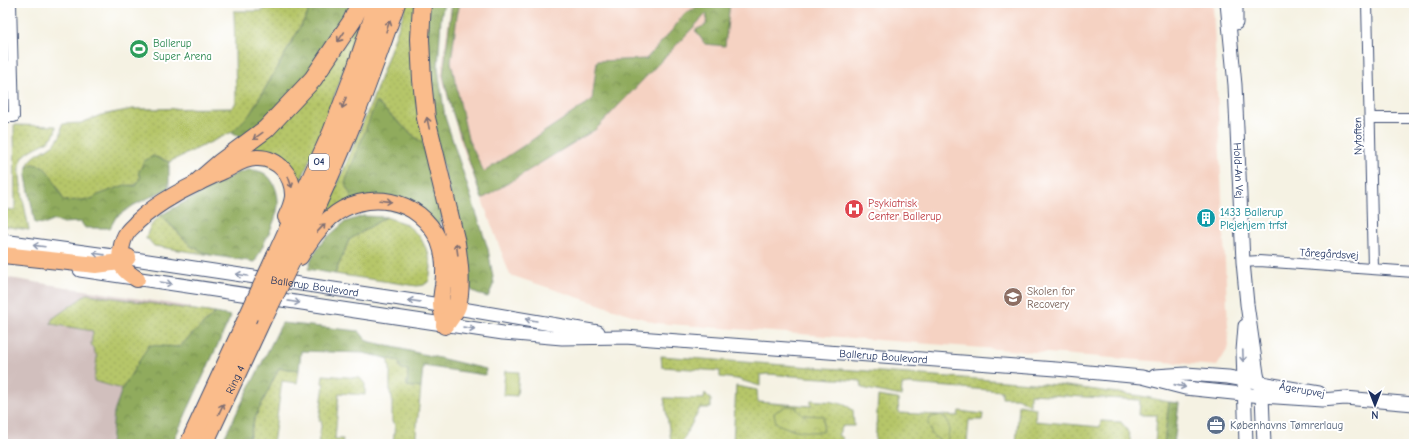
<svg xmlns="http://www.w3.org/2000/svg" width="1417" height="447" viewBox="0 0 1417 447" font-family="'Comic Neue',sans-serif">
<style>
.built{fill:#f5d2c2}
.industrial{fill:#d1bfbd}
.grass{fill:url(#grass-dots);stroke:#687a64}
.forest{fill:url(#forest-crowns);stroke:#566d5e}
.park{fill:url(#park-crowns);stroke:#687a64}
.pitch{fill:#b6c669;stroke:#687a64}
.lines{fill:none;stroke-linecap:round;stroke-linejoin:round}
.minor-casing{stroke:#3c4c72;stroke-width:12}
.tertiary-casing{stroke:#3c4c72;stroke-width:15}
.primary-casing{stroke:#3c4c72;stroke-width:18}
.motorway-casing{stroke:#3c4c72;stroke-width:20}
.minor{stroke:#fff;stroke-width:10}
.tertiary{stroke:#fff;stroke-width:13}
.primary{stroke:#fabc8b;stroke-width:16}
.motorway{stroke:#fabc8b;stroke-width:18}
.motorway-bridge-casing{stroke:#3c4c72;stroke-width:20;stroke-linecap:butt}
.motorway-bridge{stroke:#fabc8b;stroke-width:18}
.oneway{stroke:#7f6e72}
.oneway2{stroke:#8d97ae}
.labels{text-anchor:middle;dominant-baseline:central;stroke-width:4;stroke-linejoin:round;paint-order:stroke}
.shield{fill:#fff;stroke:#5f6d8e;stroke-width:1}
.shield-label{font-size:10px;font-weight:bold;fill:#1b2f5e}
.leisure-label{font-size:11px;fill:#27864d;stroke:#fff;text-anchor:start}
.street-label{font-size:11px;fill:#1b2f5e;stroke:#fff}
.health-label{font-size:11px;fill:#be3a42;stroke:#fff;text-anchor:start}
.culture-label{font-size:11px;fill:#0d838f;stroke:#fff;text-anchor:start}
.education-label{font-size:11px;fill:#785e54;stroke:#fff;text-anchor:start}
.service-label{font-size:11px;fill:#4e5e75;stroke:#fff;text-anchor:start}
</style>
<defs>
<pattern id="grass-dots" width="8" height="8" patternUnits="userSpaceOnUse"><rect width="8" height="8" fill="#b6c669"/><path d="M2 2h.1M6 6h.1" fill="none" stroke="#9caa5d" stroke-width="1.8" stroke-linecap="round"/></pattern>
<pattern id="forest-crowns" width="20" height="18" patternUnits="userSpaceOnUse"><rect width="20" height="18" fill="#90ab5d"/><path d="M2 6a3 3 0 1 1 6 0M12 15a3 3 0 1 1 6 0" fill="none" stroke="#758c50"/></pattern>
<pattern id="park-crowns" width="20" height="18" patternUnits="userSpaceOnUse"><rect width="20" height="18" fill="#b6c669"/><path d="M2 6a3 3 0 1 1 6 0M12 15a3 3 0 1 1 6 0" fill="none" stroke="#9caa5d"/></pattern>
</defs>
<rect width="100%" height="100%" fill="#fff"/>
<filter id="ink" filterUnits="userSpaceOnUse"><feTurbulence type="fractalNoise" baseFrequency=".025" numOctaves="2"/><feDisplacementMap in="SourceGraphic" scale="8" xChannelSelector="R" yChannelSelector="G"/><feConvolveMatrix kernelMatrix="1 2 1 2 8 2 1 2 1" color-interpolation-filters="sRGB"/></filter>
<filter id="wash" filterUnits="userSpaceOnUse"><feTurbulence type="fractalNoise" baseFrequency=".012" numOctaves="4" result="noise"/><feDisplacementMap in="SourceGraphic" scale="16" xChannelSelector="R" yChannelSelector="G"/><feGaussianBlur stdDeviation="0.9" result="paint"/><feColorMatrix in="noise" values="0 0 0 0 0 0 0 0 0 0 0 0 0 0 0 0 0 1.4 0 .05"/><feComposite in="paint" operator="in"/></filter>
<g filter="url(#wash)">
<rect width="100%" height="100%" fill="#f5f2e3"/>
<path class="built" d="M451 3H1213L1229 347 1217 366 656 323 510 275 461 143 441 75Z"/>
<path class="industrial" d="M3 277 191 307 139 444H3Z"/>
<path class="grass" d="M263 3H311L307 15 276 70 250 114 232 132 169 162 153 156 136 185C120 185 107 192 93 198 85 202 73 201 64 201L52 177 32 164 27 167C32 151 53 151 60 136 62 133 61 127 62 124L81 123 101 115 133 109 231 108 235 104 236 100 234 11H263Z
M407 3H417L424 145 376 102 353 201 328 216 323 213 339 181 374 96Z
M366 10 324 124 299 186 292 175 242 155Z
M14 125 56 126C56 146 31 144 22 159 15 170 27 216 29 230L3 226V209L15 210Z
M161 215 192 247 210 255 154 246 148 239H146C148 228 153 222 161 215Z
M386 217 406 224 420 237 428 252 431 267 429 281 424 285 417 286 335 274 349 240Z
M87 294 215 313 179 347 149 346 122 389 94 381 97 357 91 344 93 331 51 324 52 319Z
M661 356 1059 385 1141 396 1169 402 1164 444H1155L1157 415H1139L1140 400 1030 394V405L1017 398H1002V391L909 384 902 385 901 396 862 388 861 381 767 374 760 375V386L737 379 720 377V371L662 367Z
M389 358 399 361 408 370 407 386 421 388 415 444H393L395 424 392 422V397L390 393V367L388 365Z
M279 368 299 370 297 383 282 381 273 444H258L249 439 254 420Z
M323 375 360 378 365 384V395L339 393 335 439H343L342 444H318L322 421H319L324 384 322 383Z
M736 386 757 390 758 402 811 406V400C826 402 841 400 853 410L854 426H843L838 435 843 438 839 444H733Z
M705 393 711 400V408H700L681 444 671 441 664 398 704 399Z
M878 396 898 399 899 413 958 416 959 411 983 414 982 420H969L967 444H875Z
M1019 405 1036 408 1035 421 1100 427 1101 421 1121 422C1127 429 1131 435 1130 444H1016Z"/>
<path class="forest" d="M311 3H352L329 45 309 75 245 140 232 132 250 114 276 70 307 15Z
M429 3H444L441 18 438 68 445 117 488 249 494 283 488 297 477 294 469 288 462 242 434 132 423 26Z
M452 3H460L457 16 451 62 468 139 484 172 592 100 597 61 646 59 673 29 684 14 702 4V3H730L725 46 705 44 695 30 706 25 707 13 596 129 482 199 451 108 443 75Z
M376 102 424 145 444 210 438 226 433 220 353 201 345 183Z
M153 156 169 162V188L134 205 116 217 110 228H85L81 222 61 223 54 220 46 224 35 223 26 176 27 167 32 164 43 166 52 177 64 201 92 199 98 195 125 185 136 186 141 176 138 174 144 161Z
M249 170C252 170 256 170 258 171 273 174 279 193 278 206 276 223 262 246 255 262L210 255 192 247 161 215 237 173Z
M363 216 386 217 349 240 335 274 308 269 313 255 324 240 345 222Z
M215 313 231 316 172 444H111L114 412 122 389 149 345 179 347Z
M282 323 359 331 367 341 486 369 485 375 423 366 421 388 407 386 408 370 400 369 399 361 363 353 301 351 299 370 279 368 254 420 249 438 258 444H221Z
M1169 402 1179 403 1174 444H1164Z"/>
<path class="park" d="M786 406 797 407V410L803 415 824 416 823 432C807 432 790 431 776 423L774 413Z
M942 415C952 422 949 432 947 442H942L932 435 928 423 931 417Z"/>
<path class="pitch" d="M505 371 519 372 517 396 503 395Z"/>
</g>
<g filter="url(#ink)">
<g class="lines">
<defs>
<path id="minor" d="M1367 3 1373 268
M3 117H14L11 3
M1370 118H1414
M1243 262 1259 261 1414 272"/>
<g id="tertiary">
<path id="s1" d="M1227 3 1235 85 1243 262 1247 304 1257 374 1262 396 1264 444"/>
<path d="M1236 23V3"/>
<path id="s2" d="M3 241 128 258 427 303 598 332"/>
<path id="s3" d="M80 270 503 333 562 338 625 337 1056 369 1142 377 1185 388 1262 396 1322 400 1345 398 1414 404"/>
<path d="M1245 326 1243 351 1246 444"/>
<path d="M1155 376 1186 374 1228 377 1319 393"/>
</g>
<g id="primary">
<path d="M3 255 96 265 120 262 125 261 128 257"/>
<path d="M300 257C308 243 318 229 330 218 365 188 420 197 439 241 445 256 445 271 443 286 442 292 441 298 441 304 441 311 444 318 445 325"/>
<path d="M137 279C124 271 118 265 121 250 122 244 123 238 127 233 129 229 134 226 137 222 161 199 193 185 223 171 234 166 243 158 256 158 278 157 294 176 293 197 292 204 289 211 286 217"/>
<path id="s4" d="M205 444 265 315"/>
</g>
<path id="motorway" d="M422 3 420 39 422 80 426 118 456 243C459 263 462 286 457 306 455 312 449 319 445 325
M198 182 220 163 266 129 313 79 352 21 360 3
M276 256 332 132 357 66 378 3
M292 259C312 214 334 169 352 123 368 83 382 43 396 3
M189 444 247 319"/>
</defs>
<use href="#minor" class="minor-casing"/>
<use href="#tertiary" class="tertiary-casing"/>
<use href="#primary" class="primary-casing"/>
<use href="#motorway" class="motorway-casing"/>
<use href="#minor" class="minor"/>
<use href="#tertiary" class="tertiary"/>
<use href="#primary" class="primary"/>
<use href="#motorway" class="motorway"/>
<defs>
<path id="motorway-bridge" d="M265 315 292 259
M247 319 276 256"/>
</defs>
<use href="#motorway-bridge" class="motorway-bridge-casing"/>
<use href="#motorway-bridge" class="motorway-bridge"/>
</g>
<defs><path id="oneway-shaft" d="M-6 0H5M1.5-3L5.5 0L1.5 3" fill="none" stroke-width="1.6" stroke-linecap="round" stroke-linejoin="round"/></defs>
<g class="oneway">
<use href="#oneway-shaft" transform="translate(388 26) rotate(-71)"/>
<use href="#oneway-shaft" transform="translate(341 37) rotate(124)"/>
<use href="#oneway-shaft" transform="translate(344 103) rotate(110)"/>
<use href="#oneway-shaft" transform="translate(428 123) rotate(-102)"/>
<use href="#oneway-shaft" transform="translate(258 136) rotate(144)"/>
<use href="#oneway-shaft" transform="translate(290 182) rotate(71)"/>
<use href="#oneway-shaft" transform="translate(386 201) rotate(7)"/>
<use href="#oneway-shaft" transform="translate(321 228) rotate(-47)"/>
<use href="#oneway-shaft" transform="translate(457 249) rotate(-98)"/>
<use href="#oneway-shaft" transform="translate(221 409) rotate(-65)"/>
</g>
<g class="oneway2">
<use href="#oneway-shaft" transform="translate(39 246) rotate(-173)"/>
<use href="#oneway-shaft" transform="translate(99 254) rotate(-172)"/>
<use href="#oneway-shaft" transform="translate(242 275) rotate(-171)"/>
<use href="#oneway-shaft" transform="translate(166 283) rotate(9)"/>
<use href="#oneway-shaft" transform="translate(414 301) rotate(-172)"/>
<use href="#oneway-shaft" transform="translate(294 302) rotate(9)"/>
<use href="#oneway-shaft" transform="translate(531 320) rotate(-170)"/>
<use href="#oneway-shaft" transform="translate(469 328) rotate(8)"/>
<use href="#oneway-shaft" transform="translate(1243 356) rotate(88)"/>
<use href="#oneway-shaft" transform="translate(1180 386) rotate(13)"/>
</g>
</g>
<defs>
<symbol id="stadium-disc" viewBox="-11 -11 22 22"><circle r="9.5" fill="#2e9e5b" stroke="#fff"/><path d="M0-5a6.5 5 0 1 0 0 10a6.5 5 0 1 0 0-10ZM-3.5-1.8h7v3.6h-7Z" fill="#fff"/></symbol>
<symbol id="hospital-disc" viewBox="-11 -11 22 22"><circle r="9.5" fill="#e0444e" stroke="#fff"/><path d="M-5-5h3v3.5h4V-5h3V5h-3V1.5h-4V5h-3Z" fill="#fff"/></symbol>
<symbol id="building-disc" viewBox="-11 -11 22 22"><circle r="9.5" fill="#0f9aa8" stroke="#fff"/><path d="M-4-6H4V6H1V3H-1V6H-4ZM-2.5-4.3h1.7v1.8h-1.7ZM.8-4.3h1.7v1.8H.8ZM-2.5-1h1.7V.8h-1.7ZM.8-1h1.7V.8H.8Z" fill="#fff"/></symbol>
<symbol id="school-disc" viewBox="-11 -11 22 22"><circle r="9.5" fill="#8d6e63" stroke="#fff"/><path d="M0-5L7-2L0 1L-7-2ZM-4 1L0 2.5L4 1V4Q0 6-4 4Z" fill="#fff"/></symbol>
<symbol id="office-disc" viewBox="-11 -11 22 22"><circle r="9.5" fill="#5c6f8a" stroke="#fff"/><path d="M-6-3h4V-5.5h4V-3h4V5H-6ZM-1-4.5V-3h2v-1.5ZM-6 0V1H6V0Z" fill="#fff"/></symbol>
</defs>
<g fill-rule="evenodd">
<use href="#stadium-disc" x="128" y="38" width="22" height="22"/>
<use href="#hospital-disc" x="843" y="198" width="22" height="22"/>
<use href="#building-disc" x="1195" y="207" width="22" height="22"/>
<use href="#school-disc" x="1002" y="286" width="22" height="22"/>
<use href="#office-disc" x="1205" y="414" width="22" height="22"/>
</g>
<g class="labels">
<rect class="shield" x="309" y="154" width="20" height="16" rx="3"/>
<g class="shield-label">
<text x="319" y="162">O4</text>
</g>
<g class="leisure-label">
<text x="153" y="43">Ballerup<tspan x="153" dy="13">Super Arena</tspan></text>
</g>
<g class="street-label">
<text transform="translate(1358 136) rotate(-91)">Nytoften</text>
<text stroke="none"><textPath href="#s1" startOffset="168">Hold-An Vej</textPath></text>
<text transform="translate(1329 254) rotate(3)">Tåregårdsvej</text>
<text stroke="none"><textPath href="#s2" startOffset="315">Ballerup Boulevard</textPath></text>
<text stroke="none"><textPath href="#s3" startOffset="809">Ballerup Boulevard</textPath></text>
<text stroke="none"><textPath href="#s4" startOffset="71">Ring 4</textPath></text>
<text transform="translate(1302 390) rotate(10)">Ågerupvej</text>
</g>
<g class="health-label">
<text x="868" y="203">Psykiatrisk<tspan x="868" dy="13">Center Ballerup</tspan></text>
</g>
<g class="culture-label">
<text x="1220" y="212">1433 Ballerup<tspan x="1220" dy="13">Plejehjem trfst</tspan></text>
</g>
<g class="education-label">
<text x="1027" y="291">Skolen for<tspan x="1027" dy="13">Recovery</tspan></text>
</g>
<g class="service-label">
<text x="1230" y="425">Københavns Tømrerlaug</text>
</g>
</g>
<rect width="1417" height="447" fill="none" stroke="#fff" stroke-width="16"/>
<g transform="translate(1375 405) rotate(180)" stroke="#ffffff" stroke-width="3" paint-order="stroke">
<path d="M0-3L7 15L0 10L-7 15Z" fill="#1b2f5e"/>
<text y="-6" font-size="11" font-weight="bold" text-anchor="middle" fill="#1b2f5e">N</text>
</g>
</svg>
